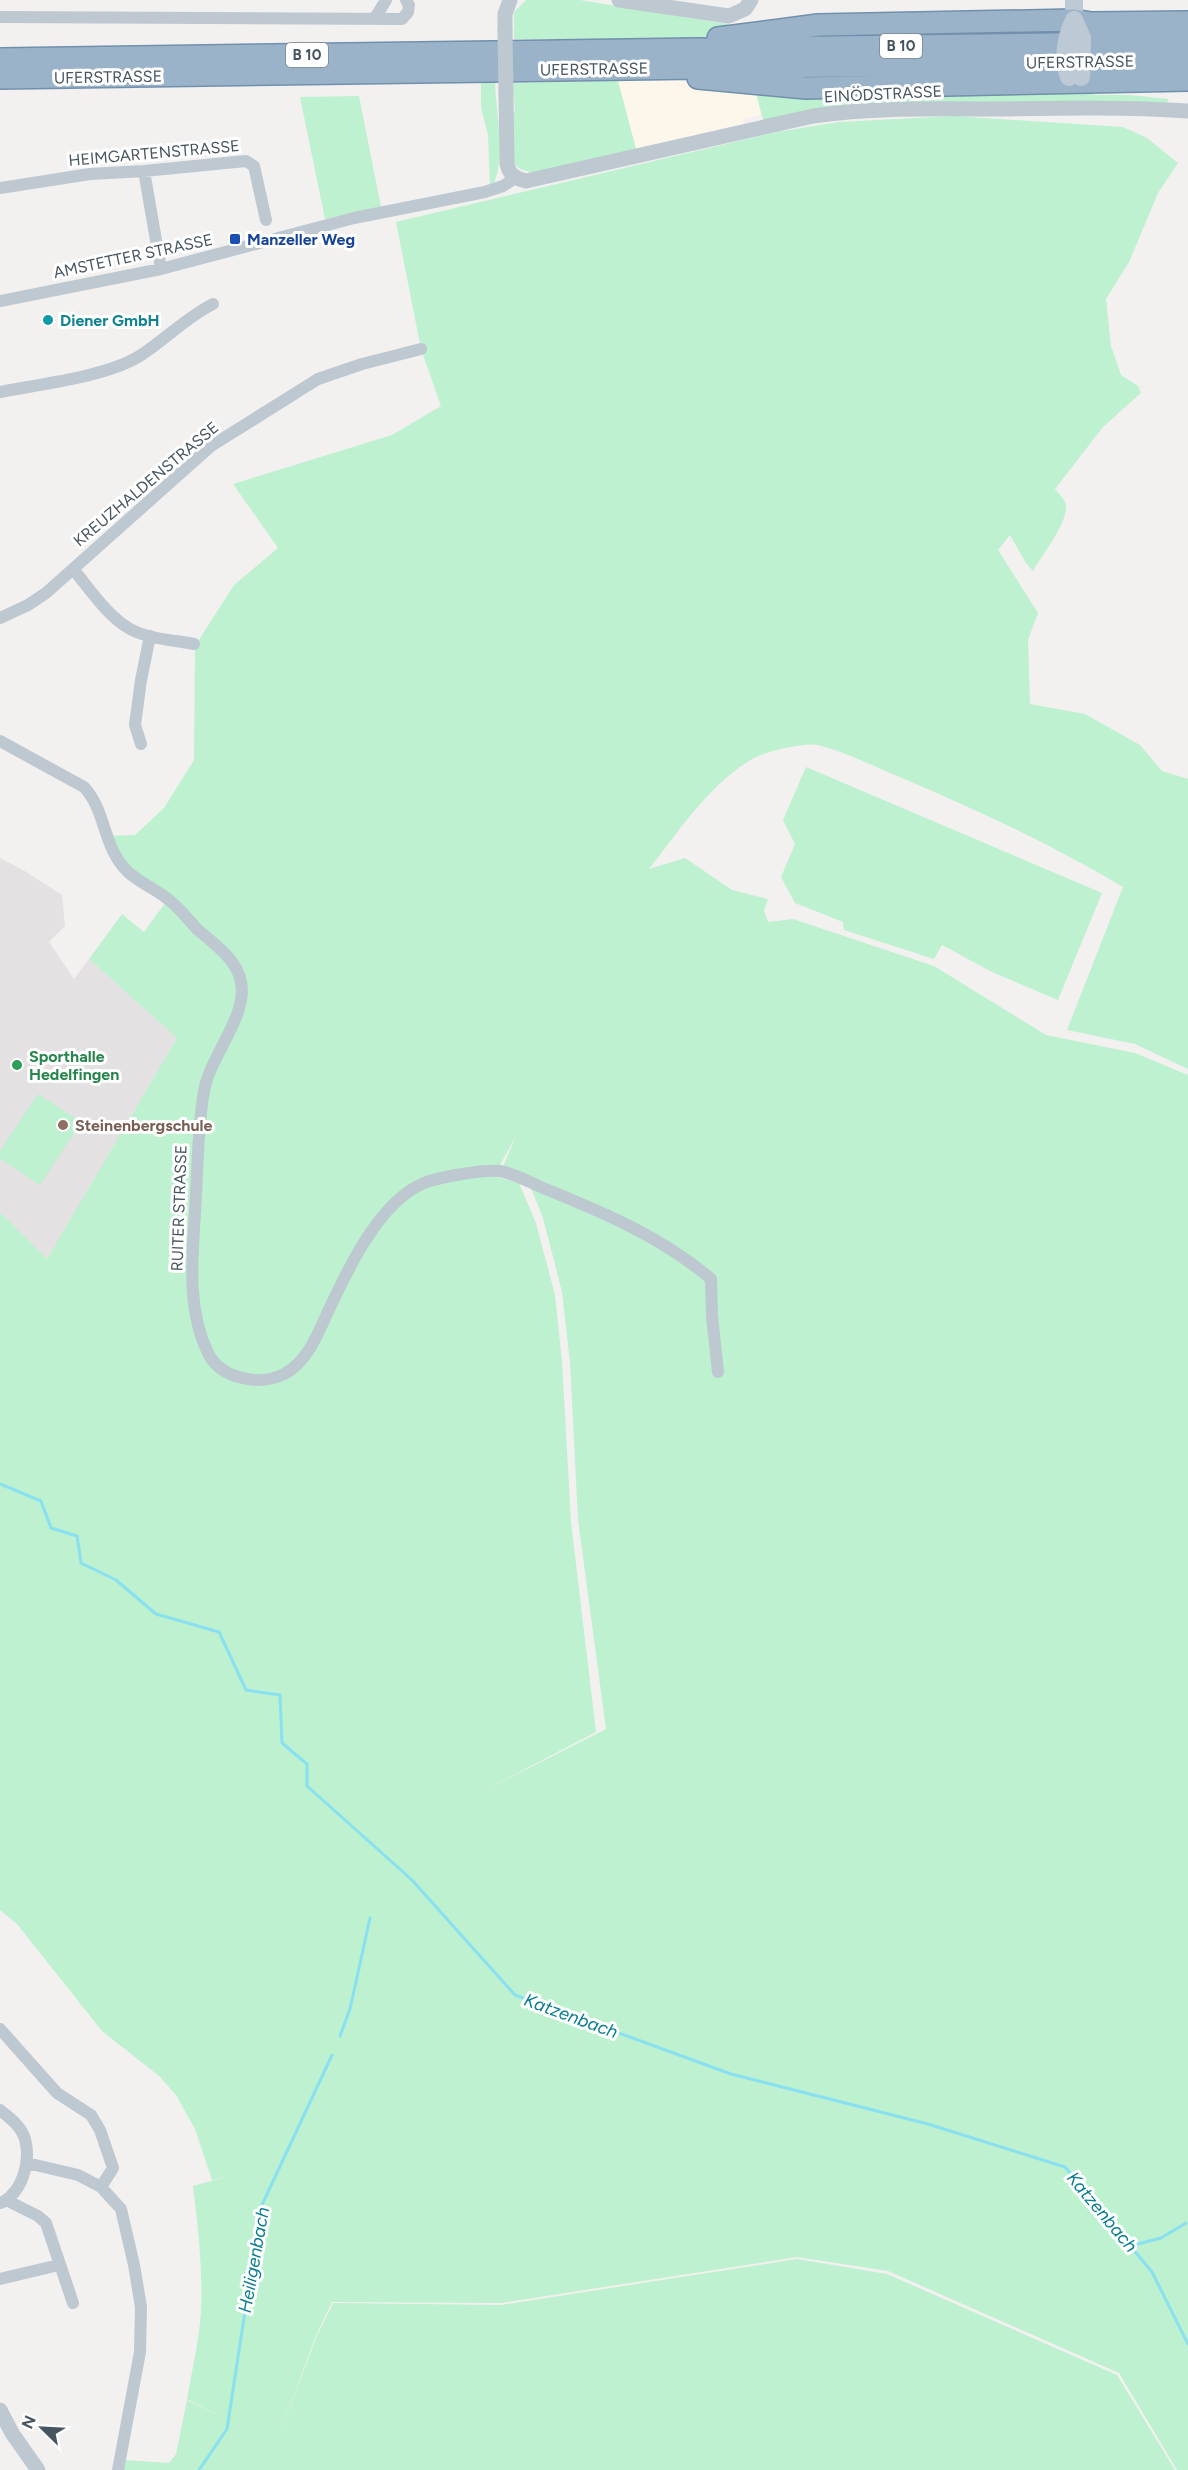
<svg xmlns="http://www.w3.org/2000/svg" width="1188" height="2470" viewBox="0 0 1188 2470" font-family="Figtree,sans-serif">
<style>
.commercial{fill:#fdf6ea}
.education{fill:#e4e1e2}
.green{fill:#bdf1cf;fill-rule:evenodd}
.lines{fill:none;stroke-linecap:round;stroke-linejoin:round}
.stream{stroke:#89e0f0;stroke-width:3}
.trunk-casing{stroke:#7190ad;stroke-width:24}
.minor{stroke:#bdc8d0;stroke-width:12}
.tertiary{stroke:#bdc8d0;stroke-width:15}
.secondary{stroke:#bdcad5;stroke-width:18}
.trunk{stroke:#9ab3c8;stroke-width:21}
.tertiary-bridge{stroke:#bdc8d0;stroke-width:15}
.secondary-bridge{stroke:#bdcad5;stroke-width:18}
.transit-dot{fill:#1a4fb4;stroke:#fff;stroke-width:2}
.culture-dot{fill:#0f9aa8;stroke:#fff;stroke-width:2}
.leisure-dot{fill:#2e9e5b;stroke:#fff;stroke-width:2}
.education-dot{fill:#8d6e63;stroke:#fff;stroke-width:2}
.labels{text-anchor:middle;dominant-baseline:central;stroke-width:6;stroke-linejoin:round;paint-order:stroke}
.shield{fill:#fff;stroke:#7e888f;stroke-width:1.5}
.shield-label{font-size:15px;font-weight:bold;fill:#47555f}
.street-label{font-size:16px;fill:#47555f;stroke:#fff}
.transit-label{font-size:16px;font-weight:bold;fill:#164399;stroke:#fff;text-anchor:start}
.culture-label{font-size:16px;font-weight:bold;fill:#0d838f;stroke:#fff;text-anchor:start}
.leisure-label{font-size:16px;font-weight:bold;fill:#27864d;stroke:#fff;text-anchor:start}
.education-label{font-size:16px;font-weight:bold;fill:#785e54;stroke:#fff;text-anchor:start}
.water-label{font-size:18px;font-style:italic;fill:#087c93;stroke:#fff}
</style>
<rect width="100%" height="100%" fill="#f3f0f0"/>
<path class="commercial" d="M618 81H683L755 89 761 115 744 119 743 124 636 149Z"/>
<path class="education" d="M0 858 23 870 62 895 65 926 49 942 74 979 89 959 177 1038 47 1260 0 1212Z"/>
<path class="green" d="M526 0H580L728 24V34L682 39H514V12Z
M618 81 636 149 533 173 520 169 514 163 511 111H515L513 83Z
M481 83H495C496 110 506 162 493 184L490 185 488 135 481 108Z
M1089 88 1090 93 1096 95H1129L1168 99 1167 105 763 120 755 89Z
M359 96 381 207 325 219 300 97Z
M954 116 1123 127 1147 138 1178 163 1158 193 1129 262 1106 299 1111 346 1121 375 1138 386 1141 393 1103 427 1055 489C1059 494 1065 499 1066 505 1068 523 1042 555 1033 571L1026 563 1010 535 998 550 1038 613 1028 640 1030 704 1085 714 1140 745 1162 771 1188 779V1069L1135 1044 1067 1030 1123 887C1053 845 977 810 902 778 875 767 846 752 818 745 805 742 767 751 756 757 711 781 680 830 649 869L685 858 732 890 768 899 764 911 768 922 793 919 934 966 1046 1035 1135 1053 1188 1075V2470H1177L1119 2373 888 2271 797 2257 501 2303 332 2302 315 2338 276 2444 316 2338 333 2303 501 2305 797 2259 887 2274 1117 2375 1175 2470H122L125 2460 169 2463 176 2454 187 2400 222 2417 187 2399C192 2370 199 2341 201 2312 203 2271 198 2227 193 2186L229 2176 212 2180 195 2129 176 2095 159 2076 102 2031 17 1924 0 1910V1212L47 1259 177 1038 89 959 122 914 144 932 168 899 130 873 105 836 135 835 164 808 194 760 195 646 234 585 278 548 233 484 392 435 441 406 421 349 396 222 777 132 839 122ZM516 1136 501 1171 529 1183 543 1218 562 1292 570 1363 578 1520 606 1729 481 1792 596 1732 571 1522 562 1361 555 1295 536 1223 519 1183 494 1176Z
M806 767 1102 893 1058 1000 992 972 942 945 934 959 844 930 843 922 795 903 781 877 795 844 783 820Z
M38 1094 81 1122 40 1185 0 1159V1151Z"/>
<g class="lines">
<path class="stream" d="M0 1484 41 1501 51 1528 77 1536 81 1563 116 1580 156 1614 219 1632 246 1690 280 1695 282 1743 307 1764V1786L412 1880 515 1995 731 2074 928 2124 1065 2167 1152 2272 1188 2344
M340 2036 350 2009 370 1918
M1130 2246 1161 2238 1186 2223
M199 2470 227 2429 261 2207 332 2055"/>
<defs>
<path id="trunk" d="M718 38 818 25 1074 20 1091 23 1188 22
M0 59 1188 42
M0 78 1188 61
M698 78 806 88 1188 80"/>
</defs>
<use href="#trunk" class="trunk-casing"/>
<path class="minor" d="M0 17 402 19 408 12 409 5 406 0
M375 18 386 0
M144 171 161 269
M0 188 90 174 144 171 246 161 254 166 266 220
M0 301 161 269 354 218 485 192 503 186 515 178
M0 392C40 384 104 377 138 357 164 341 185 318 213 304
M73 569C90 589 107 616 130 629 149 639 173 640 194 644
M0 618 28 605 46 593 211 446 318 379 362 364 421 349
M0 741 84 787C107 812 102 847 128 872 139 882 153 888 165 897 177 905 187 918 197 929 214 944 237 959 241 982 248 1016 210 1056 204 1091 198 1125 198 1159 196 1194 194 1245 184 1304 208 1353 215 1367 228 1375 243 1378 257 1382 273 1380 286 1373 307 1361 317 1336 326 1316 346 1273 378 1202 424 1183 439 1177 485 1169 500 1171 516 1174 533 1184 548 1190 607 1214 663 1238 711 1279L712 1316 718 1372
M141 744 135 725 141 680 150 636
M0 2029 57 2093 91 2115 100 2130 113 2168 101 2187
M0 2110C10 2118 21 2126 25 2139 31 2161 23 2192 1 2203
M27 2163 78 2175 101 2187 121 2209 134 2265 141 2307 140 2352 118 2470
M6 2200 38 2216 46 2223 73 2303
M0 2279 59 2265"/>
<path class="tertiary" d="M619 0 729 16 745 9 751 0
M505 31V14L510 0
M506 94 507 164C510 176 515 178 526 181L813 116C876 107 941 109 1005 109 1066 108 1127 107 1188 111
M0 2410 12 2433 38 2470"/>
<path class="secondary" d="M1074 0V20"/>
<use href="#trunk" class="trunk"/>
<path class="tertiary-bridge" d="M505 31 506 94"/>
<path class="secondary-bridge" d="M1074 20 1082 38 1081 77
M1069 77C1062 59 1066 37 1074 20"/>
</g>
<rect class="transit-dot" x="229" y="233" width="12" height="12" rx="3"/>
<circle class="culture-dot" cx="48" cy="320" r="6"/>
<circle class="leisure-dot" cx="17" cy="1065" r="6"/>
<circle class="education-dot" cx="63" cy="1125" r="6"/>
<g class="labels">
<g class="shield">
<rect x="880" y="34" width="42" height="24" rx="4.5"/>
<rect x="286" y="43" width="42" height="24" rx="4.5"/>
</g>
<g class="shield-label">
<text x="901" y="46">B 10</text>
<text x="307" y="55">B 10</text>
</g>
<g class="street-label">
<text transform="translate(1080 62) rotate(-1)">UFERSTRASSE</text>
<text transform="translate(594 69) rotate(-1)">UFERSTRASSE</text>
<text transform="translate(108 77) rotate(-1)">UFERSTRASSE</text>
<text transform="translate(883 94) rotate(-3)">EINÖDSTRASSE</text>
<text transform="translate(154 153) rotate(-5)">HEIMGARTENSTRASSE</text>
<text transform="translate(133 256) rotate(-12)">AMSTETTER STRASSE</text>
<text transform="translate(146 484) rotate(-40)">KREUZHALDENSTRASSE</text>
<text transform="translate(179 1208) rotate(-88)">RUITER STRASSE</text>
</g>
<g class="transit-label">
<text x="247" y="239">Manzeller Weg</text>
</g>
<g class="culture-label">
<text x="60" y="320">Diener GmbH</text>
</g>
<g class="leisure-label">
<text x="29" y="1056">Sporthalle<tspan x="29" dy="18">Hedelfingen</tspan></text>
</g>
<g class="education-label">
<text x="75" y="1125">Steinenbergschule</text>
</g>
<g class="water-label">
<text transform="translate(571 2016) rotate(20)">Katzenbach</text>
<text transform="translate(1102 2212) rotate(50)">Katzenbach</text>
<text transform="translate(254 2260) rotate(-80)">Heiligenbach</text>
</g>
</g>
<g transform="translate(42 2428) rotate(294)" stroke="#ffffff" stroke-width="4.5" paint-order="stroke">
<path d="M0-4.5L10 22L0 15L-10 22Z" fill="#47555f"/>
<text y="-9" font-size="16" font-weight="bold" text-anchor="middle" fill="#47555f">N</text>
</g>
</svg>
